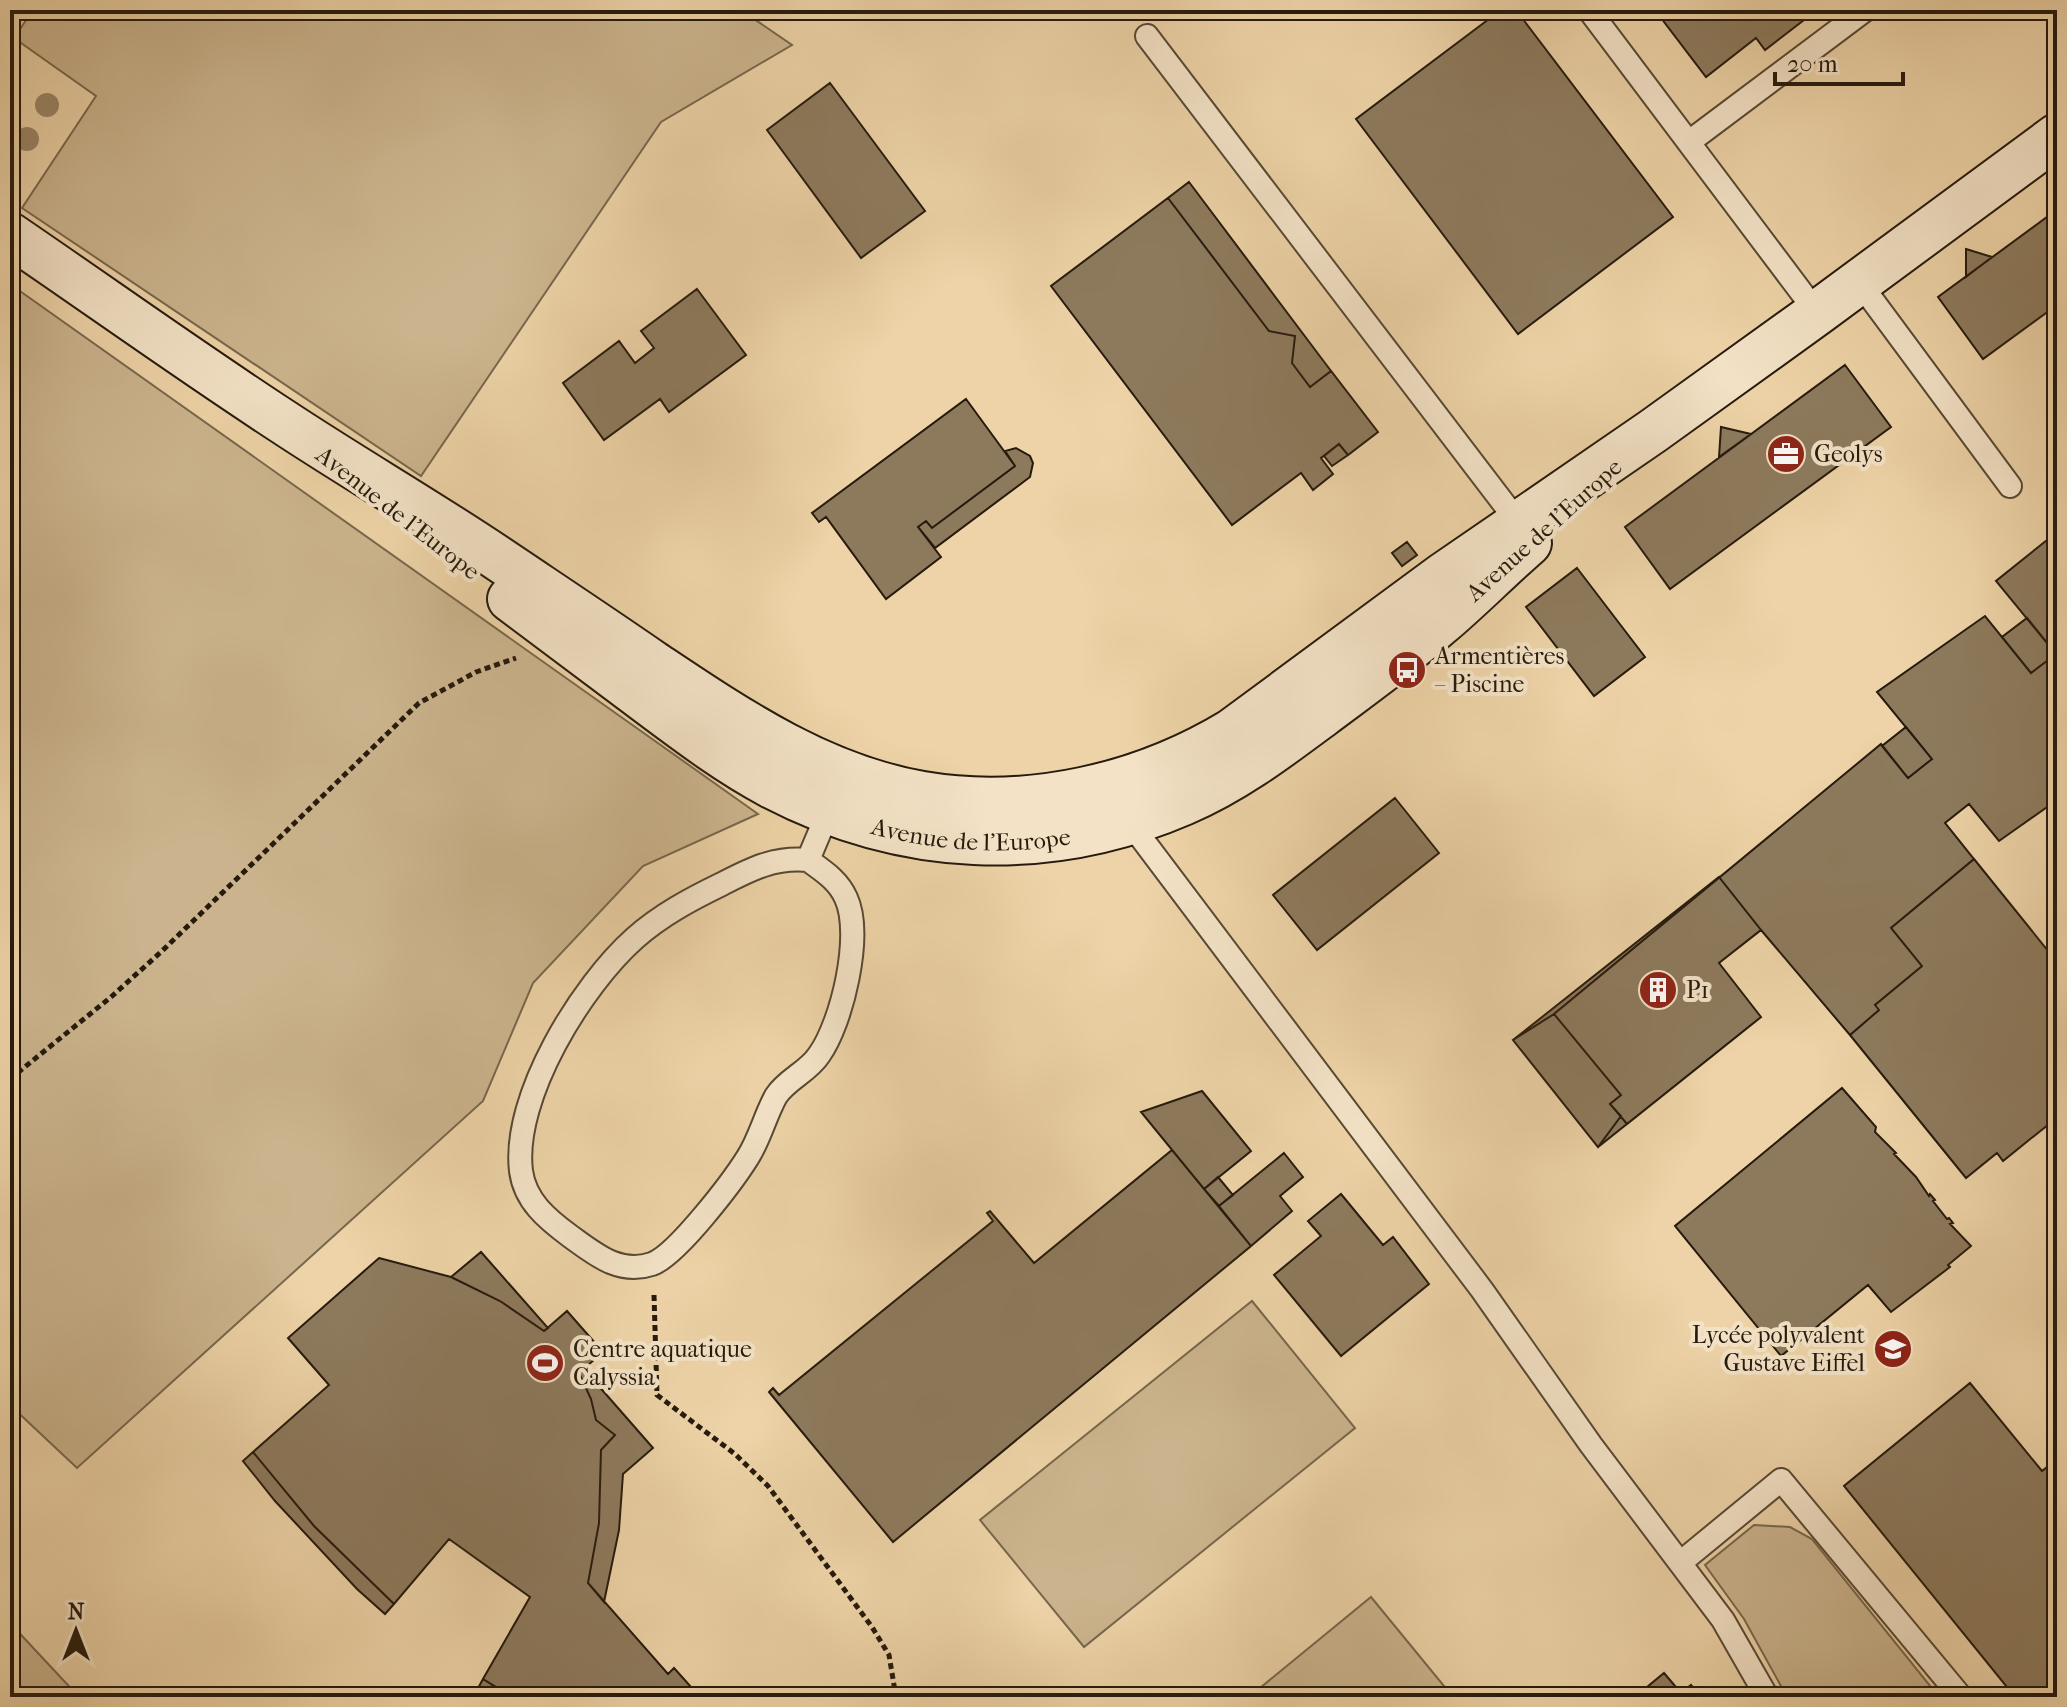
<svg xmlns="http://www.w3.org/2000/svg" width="2067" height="1707" viewBox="0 0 2067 1707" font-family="'IM FELL French Canon',serif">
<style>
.green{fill:#cbb48d;stroke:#78674d;stroke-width:2}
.building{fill:#8d7a5d;stroke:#261a0d;stroke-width:2}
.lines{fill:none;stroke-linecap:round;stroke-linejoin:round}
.lane-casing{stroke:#584834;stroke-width:26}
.secondary-casing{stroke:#261a0d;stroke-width:48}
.path{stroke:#261a0d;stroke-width:5;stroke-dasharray:6 4;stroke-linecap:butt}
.lane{stroke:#f3e2c6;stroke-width:22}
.secondary{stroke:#f3e2c6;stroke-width:44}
.tree{fill:#9b8767}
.labels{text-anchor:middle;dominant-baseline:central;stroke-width:8;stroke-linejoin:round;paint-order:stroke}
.poi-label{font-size:24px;fill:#261a0d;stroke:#f3e2c6;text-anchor:start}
.street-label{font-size:24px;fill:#261a0d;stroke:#f3e2c6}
</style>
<rect width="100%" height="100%" fill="#edd3a7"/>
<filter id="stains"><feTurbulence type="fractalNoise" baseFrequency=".0025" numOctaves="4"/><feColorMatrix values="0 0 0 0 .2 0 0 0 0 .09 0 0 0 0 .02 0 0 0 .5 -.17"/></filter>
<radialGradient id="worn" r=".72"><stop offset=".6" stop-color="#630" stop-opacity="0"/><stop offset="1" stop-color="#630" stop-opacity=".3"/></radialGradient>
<path class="green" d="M33 10H741L792 45 661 122 421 476 22 208 96 96 14 38Z
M10 284 758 814 643 866 533 983 483 1101 77 1468 10 1405Z
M1252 1301 1355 1428 1084 1647 980 1520Z
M1754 1525 1790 1527 1812 1539 1939 1697H1787L1744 1619 1705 1565Z
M1371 1597 1453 1697H1249Z
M10 1623 79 1697H10Z"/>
<path class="building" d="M1501 10H1516L1673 217 1518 334 1356 119Z
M1655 10H1817L1765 50 1756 38 1706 77Z
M830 83 925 211 861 258 767 130Z
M1189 182 1331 371 1310 387 1292 363 1295 336 1269 331 1168 198Z
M1168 198 1269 331 1295 336 1292 363 1310 387 1331 371 1378 432 1348 455 1339 444 1321 458 1333 474 1313 490 1301 473 1232 525 1051 286Z
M2047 217 2057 231V305L1983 359 1938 297Z
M1966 249 1992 257 1966 277Z
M697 289 746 355 669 412 660 399 604 440 563 383 619 341 635 363 654 348 641 331Z
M1845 365 1891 427 1670 589 1625 527Z
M966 399 1015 466 932 528 926 521 918 527 941 557 886 599 826 517 819 522 812 513Z
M1721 427 1751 434 1719 457Z
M1339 444 1348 455 1332 466 1324 456Z
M1016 448 1030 456 1033 463 1030 477 935 548 918 527 926 521 932 528 1015 466 1005 451Z
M2057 532V800L1999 841 1969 804 1945 823 1974 859 1891 928 1922 966 1875 1005 1879 1010 1850 1035 1761 930 1719 963 1761 1017 1627 1124 1610 1104 1621 1095 1554 1014 1881 744 1908 778 1932 759 1877 692 1985 616 2031 673 2056 654 1996 581Z
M1407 542 1417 555 1402 566 1392 553Z
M1577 568 1645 657 1594 696 1526 607Z
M2027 618 2056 654 2031 673 2002 637Z
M1906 727 1932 759 1908 778 1882 746Z
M1395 798 1439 853 1317 950 1273 895Z
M1974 859 2057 962V1110L2050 1115 2054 1120 2003 1161 1997 1153 1966 1178 1850 1035 1879 1010 1875 1005 1922 966 1891 928Z
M1719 877 1761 930 1719 963 1761 1017 1598 1147 1513 1040Z
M1554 1014 1621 1095 1610 1104 1621 1116 1598 1147 1513 1040Z
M1842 1088 1876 1127 1875 1132 1896 1153 1894 1154 1916 1177 1929 1196 1930 1194 1935 1200 1933 1201 1947 1219 1949 1218 1953 1223 1950 1224 1971 1246 1948 1265 1950 1267 1891 1312 1868 1285 1781 1356 1675 1226Z
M1202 1091 1251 1151 1204 1189 1141 1112Z
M1172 1150 1251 1246 893 1542 769 1392 773 1388 779 1395 993 1221 987 1213 990 1211 1034 1263Z
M1284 1153 1303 1177 1280 1196 1292 1211 1251 1246 1219 1206Z
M1218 1177 1233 1195 1219 1206 1204 1189Z
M1341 1194 1383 1245 1393 1237 1429 1284 1341 1356 1274 1275 1321 1236 1308 1221Z
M481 1252 548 1328 544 1331 500 1301 451 1277Z
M379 1258 451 1277 500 1301 544 1331 567 1311 603 1352 579 1373 591 1399 596 1420 615 1435 601 1450 599 1523 588 1583 668 1674 674 1668 700 1697 511 1696 483 1679 530 1597 449 1539 394 1604 314 1526 253 1452 329 1385 288 1338Z
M583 1368 653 1448 623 1474 619 1530 604 1602 588 1583 599 1523 601 1450 615 1435 596 1420 591 1399 579 1373Z
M1970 1383 2042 1471 2057 1459V1697H2015L1844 1486Z
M253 1452 314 1526 394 1604 385 1614 357 1589 275 1501 243 1461Z
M1664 1673 1681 1693 1691 1685 1701 1697H1635Z
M483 1679 503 1692 513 1697H484L476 1692Z"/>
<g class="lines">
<defs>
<path id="lane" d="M1589 10 1817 313
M1147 36 1524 530
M1689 142 1865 10
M1859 282 2010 486
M1127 819 1482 1290 1591 1445 1723 1620 1767 1697
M808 860C823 871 838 880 846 898 863 935 842 1023 819 1055 808 1072 787 1079 776 1096 765 1116 760 1138 748 1157 733 1181 677 1255 652 1264 619 1275 595 1254 570 1236 547 1219 525 1201 521 1171 512 1097 582 985 635 938 661 915 691 899 722 884 751 869 774 857 808 860L832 803
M1680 1563 1781 1480 1961 1697"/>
<g id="secondary">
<path d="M10 235C101 297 190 361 282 421 353 468 426 510 496 557 548 592 601 627 653 663 737 719 820 776 922 794 1028 812 1141 786 1232 731L1442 576 1653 431 1817 313 2057 136"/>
<path id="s1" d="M510 599C556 634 603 669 650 704 689 733 727 762 770 785 901 854 1046 862 1183 803 1233 782 1278 748 1321 716 1361 686 1402 657 1440 624 1471 598 1499 569 1529 543"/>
</g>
</defs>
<use href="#lane" class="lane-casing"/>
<use href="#secondary" class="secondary-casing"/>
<path class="path" d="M10 1079 111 997 162 951 419 703 476 672 516 658
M654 1295 657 1395 735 1454 768 1486 872 1627 889 1655 896 1697"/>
<use href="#lane" class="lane"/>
<use href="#secondary" class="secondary"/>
</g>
<g class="tree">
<circle cx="47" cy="105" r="12"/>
<circle cx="27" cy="139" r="12"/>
</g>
<defs>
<symbol id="office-disc" viewBox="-11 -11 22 22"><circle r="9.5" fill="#8f2418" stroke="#f3e2c6"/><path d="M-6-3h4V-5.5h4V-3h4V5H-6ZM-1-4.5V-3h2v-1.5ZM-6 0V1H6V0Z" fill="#fff"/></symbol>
<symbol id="bus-disc" viewBox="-11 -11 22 22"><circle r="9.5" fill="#8f2418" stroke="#f3e2c6"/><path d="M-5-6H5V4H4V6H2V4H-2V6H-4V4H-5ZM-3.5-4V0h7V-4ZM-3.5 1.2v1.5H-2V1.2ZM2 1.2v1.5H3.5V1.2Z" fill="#fff"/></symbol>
<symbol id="building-disc" viewBox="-11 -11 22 22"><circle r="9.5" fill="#8f2418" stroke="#f3e2c6"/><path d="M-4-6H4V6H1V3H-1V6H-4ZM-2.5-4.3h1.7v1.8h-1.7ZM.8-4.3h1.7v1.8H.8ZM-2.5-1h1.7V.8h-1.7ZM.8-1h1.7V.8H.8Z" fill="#fff"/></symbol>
<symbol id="school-disc" viewBox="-11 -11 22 22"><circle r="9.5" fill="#8f2418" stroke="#f3e2c6"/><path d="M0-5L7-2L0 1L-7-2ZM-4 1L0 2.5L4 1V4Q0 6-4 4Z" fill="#fff"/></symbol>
<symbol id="stadium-disc" viewBox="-11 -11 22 22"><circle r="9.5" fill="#8f2418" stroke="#f3e2c6"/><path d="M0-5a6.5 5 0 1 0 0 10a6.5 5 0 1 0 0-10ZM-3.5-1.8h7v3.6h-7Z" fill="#fff"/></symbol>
</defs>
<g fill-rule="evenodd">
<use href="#office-disc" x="1764" y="432" width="44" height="44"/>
<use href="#bus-disc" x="1385" y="648" width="44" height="44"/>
<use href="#building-disc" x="1636" y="968" width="44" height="44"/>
<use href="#school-disc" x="1871" y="1327" width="44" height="44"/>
<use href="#stadium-disc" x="523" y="1341" width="44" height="44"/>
</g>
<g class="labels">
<g class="poi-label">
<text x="1814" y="454">Geolys</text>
<text x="1435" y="656">Armentières<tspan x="1435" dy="28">– Piscine</tspan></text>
<text x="1686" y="990">P1</text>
<text x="1865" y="1335" text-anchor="end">Lycée polyvalent<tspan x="1865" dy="28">Gustave Eiffel</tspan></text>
<text x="573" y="1349">Centre aquatique<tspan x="573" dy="28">Calyssia</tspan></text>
</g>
<g class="street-label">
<text transform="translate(398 513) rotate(38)">Avenue de l'Europe</text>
<text transform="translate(1544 530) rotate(-42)">Avenue de l'Europe</text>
<text stroke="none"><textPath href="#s1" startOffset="530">Avenue de l'Europe</textPath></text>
</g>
</g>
<rect width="2067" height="1707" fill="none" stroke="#edd3a7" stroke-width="40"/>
<rect x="12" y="12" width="2043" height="1683" fill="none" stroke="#261a0d" stroke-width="4"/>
<rect x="20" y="20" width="2027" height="1667" fill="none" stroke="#261a0d" stroke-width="2"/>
<g transform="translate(76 1631)" stroke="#f3e2c6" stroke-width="6" paint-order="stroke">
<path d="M0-6L14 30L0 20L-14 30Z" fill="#261a0d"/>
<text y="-12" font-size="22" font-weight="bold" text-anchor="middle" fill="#261a0d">N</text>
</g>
<path d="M1775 72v12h128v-12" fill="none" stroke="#261a0d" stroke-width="4"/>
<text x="1787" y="72" font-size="24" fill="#261a0d" stroke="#f3e2c6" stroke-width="6" paint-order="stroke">20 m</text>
<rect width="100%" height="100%" filter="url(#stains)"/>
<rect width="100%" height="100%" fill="url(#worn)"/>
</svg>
